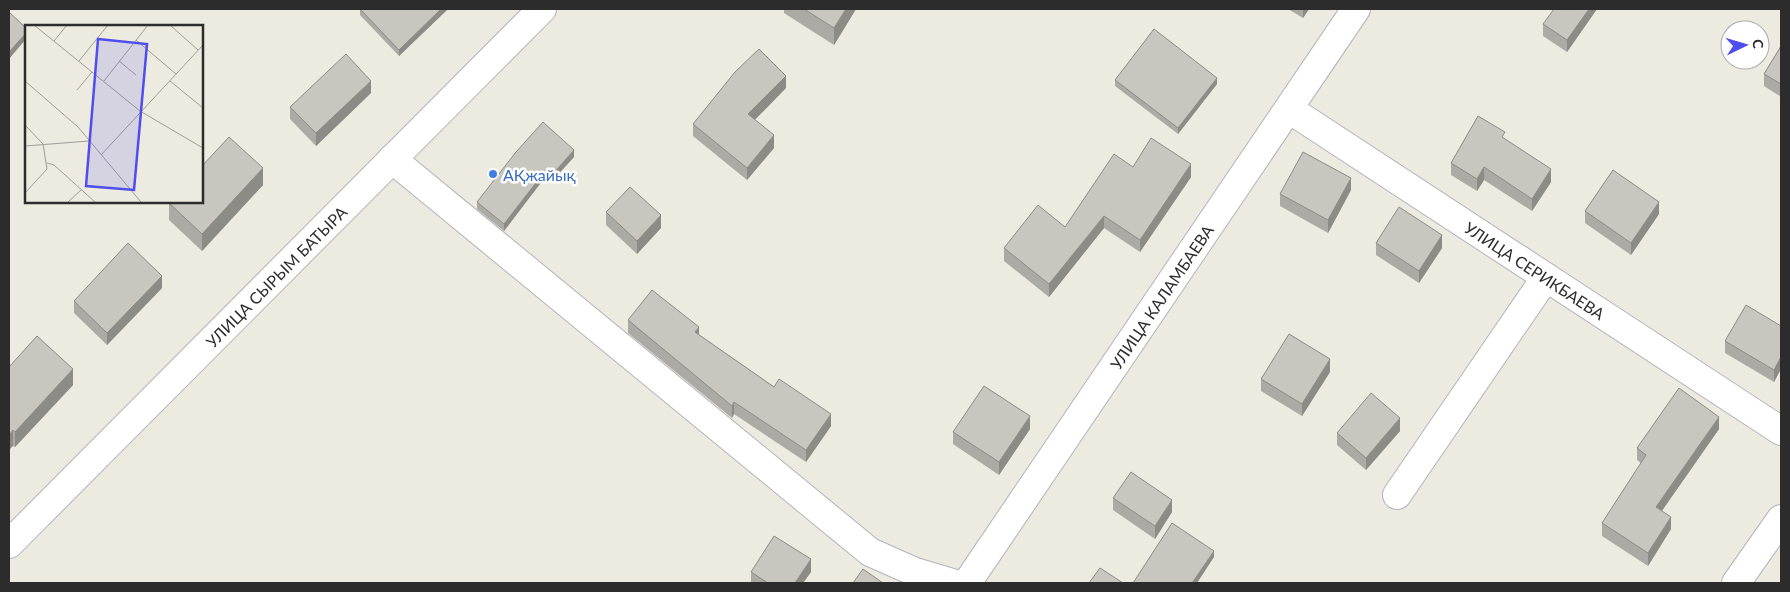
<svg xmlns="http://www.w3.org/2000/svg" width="1790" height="592" viewBox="0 0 1790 592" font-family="Lato,sans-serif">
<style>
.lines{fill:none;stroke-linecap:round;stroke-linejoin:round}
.street-casing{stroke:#b3b3be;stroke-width:30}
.secondary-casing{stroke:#b3b3be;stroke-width:30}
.street{stroke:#fff;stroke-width:28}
.secondary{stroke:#fff;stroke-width:28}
.wall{fill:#acaaa4}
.shaded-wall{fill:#8c8b86}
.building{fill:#c8c6bf;stroke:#8c8b86}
.shop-dot{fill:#3f7fe0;stroke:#fff;stroke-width:2}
.labels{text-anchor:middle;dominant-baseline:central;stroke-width:5;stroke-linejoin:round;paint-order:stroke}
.shop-label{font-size:16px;fill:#366cbe;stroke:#fff;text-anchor:start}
.street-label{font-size:16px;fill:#2c2c2c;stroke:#fff}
.inset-road{fill:none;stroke:#a09e98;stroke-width:1}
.view{fill:#4e4ded;fill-opacity:0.15;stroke:#4e4ded;stroke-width:2.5}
.inset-edge{fill:none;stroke:#2c2c2c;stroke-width:2.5}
</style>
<rect width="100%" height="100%" fill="#edeae0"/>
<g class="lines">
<defs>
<g id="street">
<path id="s1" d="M1289 109 1781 431"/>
<path d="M392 159 870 552 915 572 952 583"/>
<path d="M1397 495 1546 277"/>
<path id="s2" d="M967 583 1356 9"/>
<path d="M1736 583 1781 519"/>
</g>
<g id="secondary">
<path id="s3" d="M9 544 542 9"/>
</g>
</defs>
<use href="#street" class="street-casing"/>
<use href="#secondary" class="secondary-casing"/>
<use href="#street" class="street"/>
<use href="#secondary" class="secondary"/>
</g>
<path class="wall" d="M360 9H448L399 56 360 15Z
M784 9H856L834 45 784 13Z
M1288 9H1309L1303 18Z
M1597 9 1567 52 1543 36V24Z
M1781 46V97L1764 86V74Z
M1115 80 1217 84 1178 134 1115 86Z
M786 88 754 120 774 148 747 180 693 136V124Z
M371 93 316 146 290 119V107Z
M1505 139 1551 182 1532 211 1484 180 1477 191 1451 175V163Z
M574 157 552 181 546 176 504 231 477 209V202Z
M1133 167 1191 177 1140 252 1104 228 1049 297 1004 261V248L1065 227Z
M263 185 202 251 169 220V203Z
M1351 190 1328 233 1280 206V194Z
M1585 211 1659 214 1631 255 1585 223Z
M606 212 661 228 637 254 606 225Z
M1376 243 1442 248 1419 283 1376 255Z
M162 288 107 345 74 313V301Z
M628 320 699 335 831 426 806 462 734 414 732 418 628 333Z
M1781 326V369L1774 382 1725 353V341Z
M9 367 73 385 15 447 13 446Z
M1330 372 1302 416 1261 391V379Z
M1030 429 999 475 953 444V432Z
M1719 429 1662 511 1671 529 1648 566 1602 536V523L1641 463 1637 460V448Z
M1400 431 1366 470 1337 445V433Z
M1113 498 1172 512 1155 539 1113 510Z
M751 572H811L803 583H751Z"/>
<path class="shaded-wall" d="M441 9H448L399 56V50Z
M846 9H856L834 45V28Z
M1303 9H1309L1303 18Z
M1589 9H1597L1567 52V40Z
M26 33V39L9 59V52Z
M786 76V88L748 127V114Z
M1217 78V84L1178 134V128Z
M371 81V93L316 146V133Z
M774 135V148L747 180V168Z
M574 150V157L552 181V175Z
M1191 164V177L1140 252V240Z
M1484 167V180L1477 191V179Z
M263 168V185L202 251V234Z
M1551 169V182L1532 211V199Z
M546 170V176L504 231V224Z
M1351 178V190L1328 233V220Z
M1659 202V214L1631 255V243Z
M661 215V228L637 254V241Z
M1104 216V228L1049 297V284Z
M1442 235V248L1419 283V271Z
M162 276V288L107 345V333Z
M699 327V340L695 332Z
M1781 357V369L1774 382V370Z
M1330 359V372L1302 416V404Z
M73 369V385L15 447V432Z
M734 402V414L732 418V406Z
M831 414V426L806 462V450Z
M1030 416V429L999 475V462Z
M1719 417V429L1656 519V507Z
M1400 418V431L1366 470V458Z
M13 430V446L9 450V435Z
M1172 500V512L1155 539V526Z
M1671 517V529L1648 566V553Z
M1214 551V557L1197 583H1192Z
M811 559V572L803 583H795Z"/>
<path class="building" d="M360 9H441L399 50Z
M804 9H846L834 28Z
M1554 9H1589L1567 40 1543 24Z
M9 12 26 28V33L9 52Z
M1154 29 1217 78 1178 128 1115 80Z
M1781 46V84L1764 74Z
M759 49 786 76 748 114 774 135 747 168 693 124 735 72Z
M346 54 371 81 316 133 290 107Z
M1478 116 1505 132 1502 137 1551 169 1532 199 1484 167 1477 179 1451 163Z
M543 122 574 150 552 175 546 170 504 224 477 202 516 152Z
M229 137 263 168 202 234 169 203 170 201H201V167Z
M1151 138 1191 164 1140 240 1104 216 1049 284 1004 248 1038 205 1065 227 1114 154 1133 167Z
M1303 152 1351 178 1328 220 1280 194Z
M1613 170 1659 202 1631 243 1585 211Z
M630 187 661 215 637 241 606 212Z
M1399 207 1442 235 1419 271 1376 243Z
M128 243 162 276 107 333 74 301Z
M652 290 699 327 695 332 774 387 779 379 831 414 806 450 734 402 732 406 628 320Z
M1746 305 1781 326V357L1774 370 1725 341Z
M1289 334 1330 359 1302 404 1261 379Z
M37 336 73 369 15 432 13 430 9 435V367Z
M984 386 1030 416 999 462 953 432Z
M1679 388 1719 417 1656 507 1671 517 1648 553 1602 523 1646 455 1637 448Z
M1371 393 1400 418 1366 458 1337 433Z
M1131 472 1172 500 1155 526 1113 498Z
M1172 523 1214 551 1192 583H1133Z
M774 536 811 559 795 583H768L751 572Z
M1100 568 1123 583H1089Z
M863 569 883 583H853Z"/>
<circle class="shop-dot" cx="493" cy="174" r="5"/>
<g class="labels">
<g class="shop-label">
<text x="503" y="174">АҚжайық</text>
</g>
<g class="street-label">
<text stroke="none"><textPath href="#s1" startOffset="294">УЛИЦА СЕРИКБАЕВА</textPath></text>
<text stroke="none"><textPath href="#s3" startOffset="378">УЛИЦА СЫРЫМ БАТЫРА</textPath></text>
<text stroke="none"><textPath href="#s2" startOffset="346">УЛИЦА КАЛАМБАЕВА</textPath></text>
</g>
</g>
<g transform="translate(25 25)">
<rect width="178" height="178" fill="#edeae0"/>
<path class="inset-road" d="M9 0 115 86 178 123M145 0 173 25M111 15 151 49M29 16 42 0M54 36 83 0M94 36 111 50M0 56 53 102 116 177M79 56 123 0M145 56 178 83M52 65 67 47M0 100 18 119 22 144 0 168M0 121 64 116M76 130 178 20M22 138 29 140 70 177M43 177 56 165"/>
<path class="view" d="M73 14 122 19 109 165 61 161Z"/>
<rect width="178" height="178" class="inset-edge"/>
</g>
<rect width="1790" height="592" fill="none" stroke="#2c2c2c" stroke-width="20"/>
<g transform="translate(1745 45) rotate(85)"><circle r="24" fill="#ffffff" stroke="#ababab"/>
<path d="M0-4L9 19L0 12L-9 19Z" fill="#4e4ded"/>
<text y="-8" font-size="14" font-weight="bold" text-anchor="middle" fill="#2c2c2c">С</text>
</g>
</svg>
